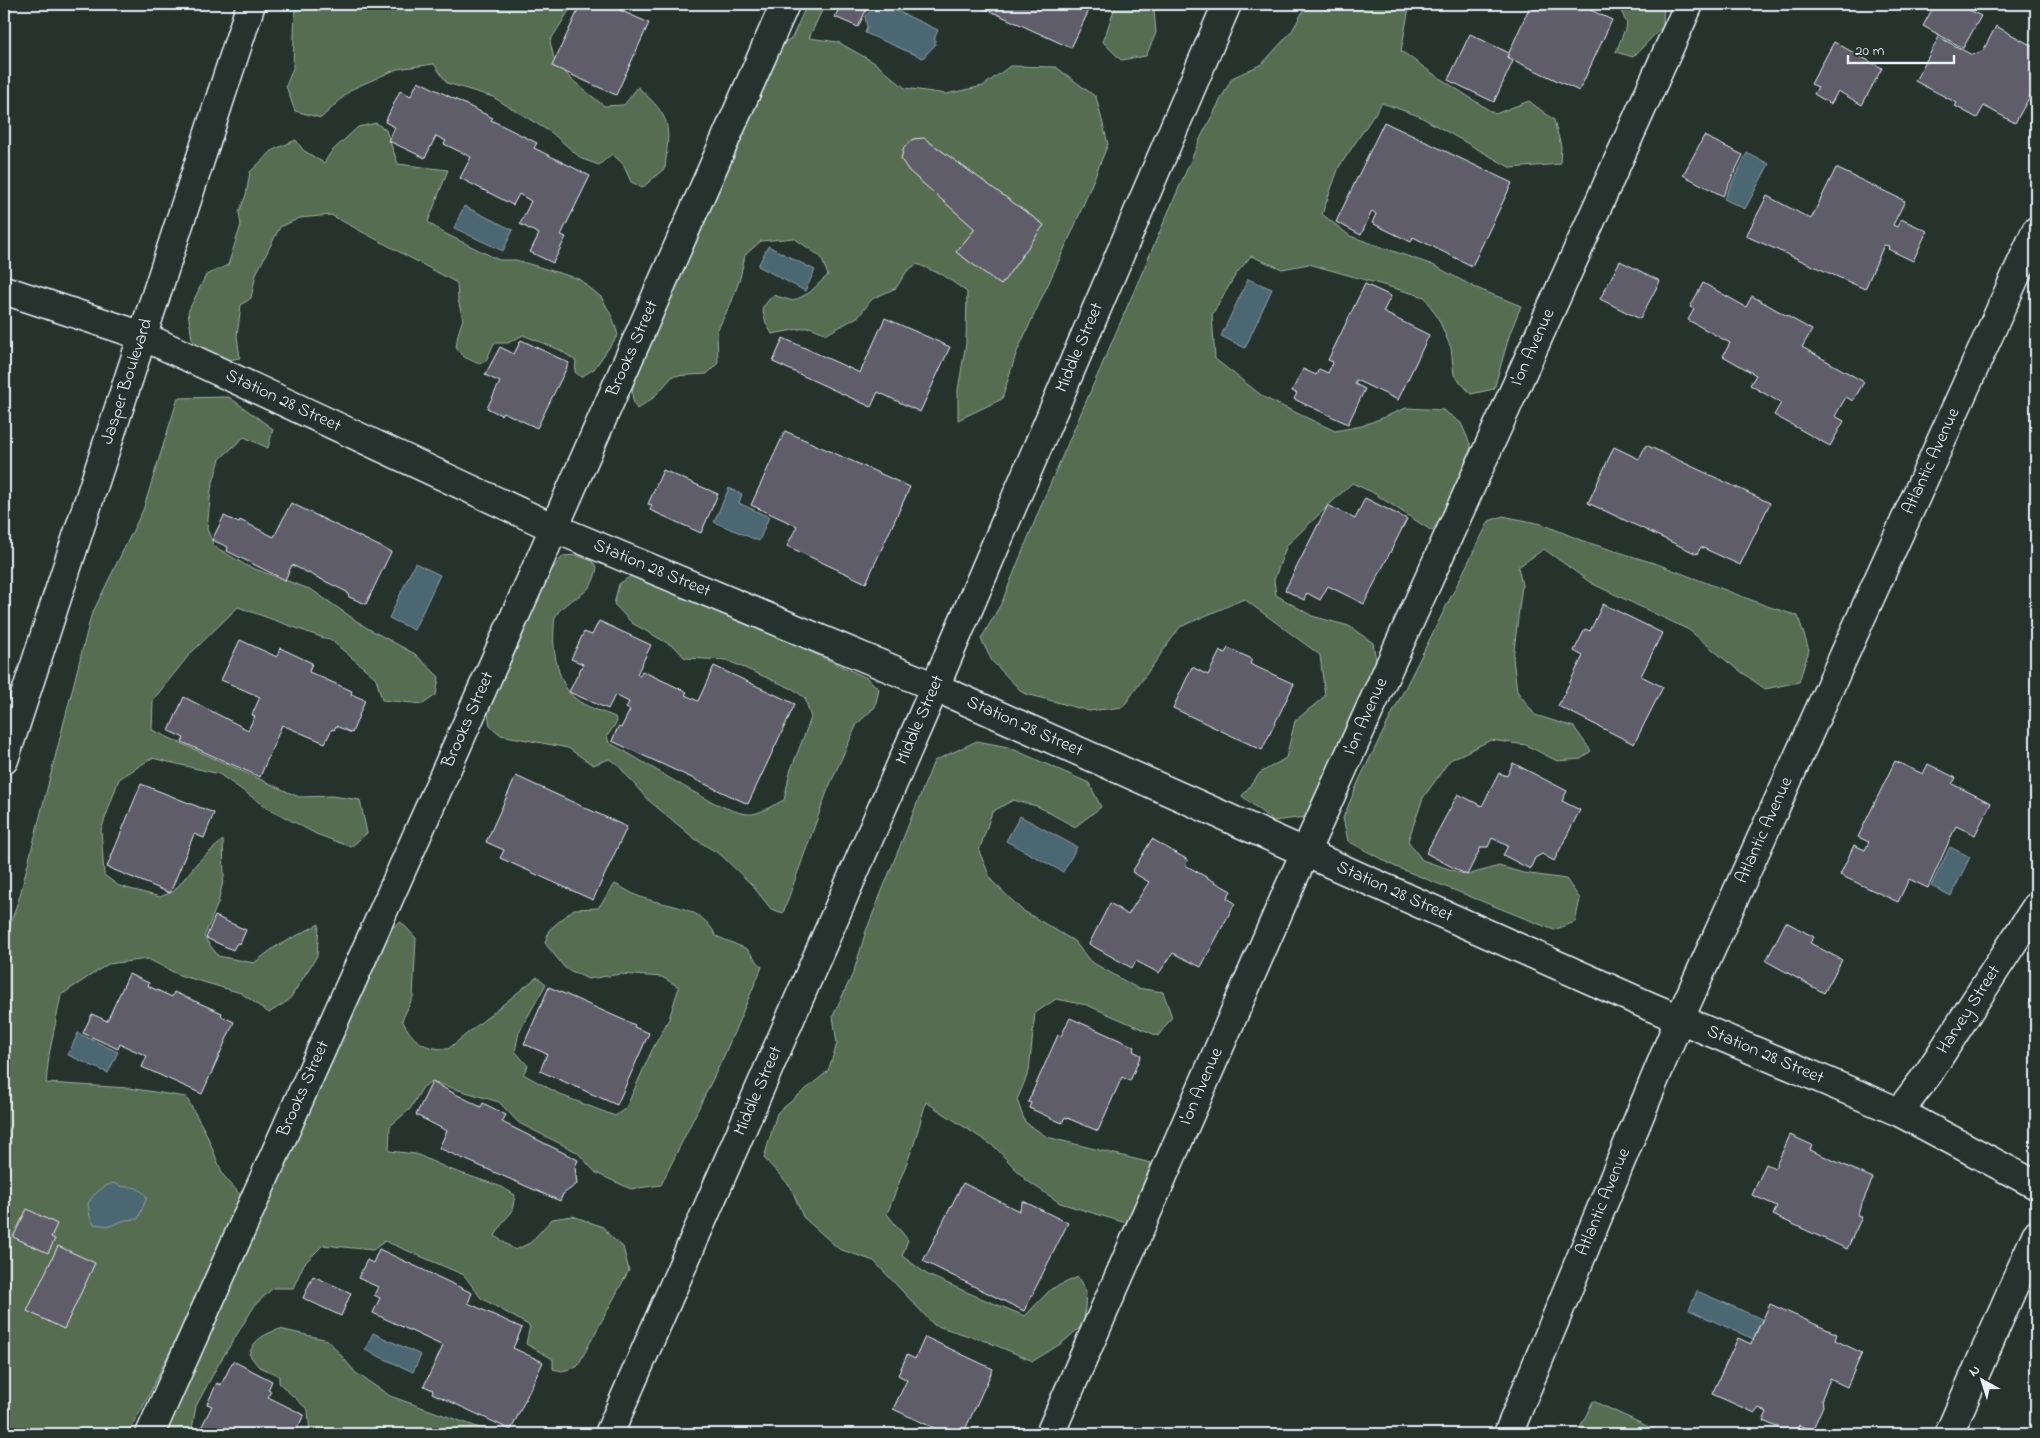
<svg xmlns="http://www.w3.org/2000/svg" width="2040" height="1438" viewBox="0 0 2040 1438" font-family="'Indie Flower',sans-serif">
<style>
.green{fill:#576d51;stroke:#a0afa4}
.water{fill:#4c6872;stroke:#8a9fa8}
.building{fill:#5f5d69;stroke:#e8f1f8}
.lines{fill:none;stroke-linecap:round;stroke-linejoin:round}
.minor-casing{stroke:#e8f1f8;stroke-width:31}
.major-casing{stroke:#e8f1f8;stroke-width:31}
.minor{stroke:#26332d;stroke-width:28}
.major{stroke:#26332d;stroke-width:28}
.labels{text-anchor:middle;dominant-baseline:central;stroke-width:4;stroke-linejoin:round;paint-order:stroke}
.street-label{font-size:18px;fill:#e8f1f8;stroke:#26332d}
</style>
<rect width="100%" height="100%" fill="#26332d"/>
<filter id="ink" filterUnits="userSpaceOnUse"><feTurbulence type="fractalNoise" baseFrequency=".02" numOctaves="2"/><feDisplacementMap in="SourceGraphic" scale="10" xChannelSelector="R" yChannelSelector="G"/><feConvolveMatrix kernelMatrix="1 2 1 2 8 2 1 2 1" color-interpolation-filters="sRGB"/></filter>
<g filter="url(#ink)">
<path class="green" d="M295 4H573L550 41 554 59 571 79 604 106 624 105 638 87C672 119 670 123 665 168L642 188 631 182 623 164 612 154 599 165 582 159 552 133 493 97 447 83 434 64 397 69 352 89 321 118 295 111 286 86 293 68Z
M807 4H825L809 38 838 42 875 63 905 88 946 94 983 86 1010 66 1056 67 1096 97 1108 144 1073 230 1016 354 1002 399 958 420V390L966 343 967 292 943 275 917 264 907 271 896 288 872 299 859 316 827 334 810 327 772 334 766 323 762 308 773 295 793 301 809 293 828 275 821 257 794 238 761 241 745 255 740 278 732 301 717 331 718 363 707 374 673 376 653 398 637 409C621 387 650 343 661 321L781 44 792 38Z
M1111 4H1159L1154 10 1156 33 1146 56 1121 60 1103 42 1115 7Z
M1307 4H1412L1409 8 1401 51 1432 73 1495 114 1529 101 1554 120 1561 146 1560 164 1511 168 1419 116 1382 103 1339 167 1322 214 1350 236 1433 265 1474 287 1521 306 1510 333 1494 389 1471 394 1454 375 1451 348 1439 320 1425 297 1309 264 1282 269 1251 256 1236 274 1212 315 1215 359 1265 398 1335 431 1362 426 1406 408 1443 410 1461 423 1471 446 1457 497 1432 531 1372 492 1352 483 1287 545 1274 580 1276 595 1312 616 1349 626 1373 643 1378 672 1329 790 1306 817 1273 821 1242 796 1260 773 1286 758 1295 721 1325 696 1320 655 1244 599 1180 627 1123 707 1089 711 1023 693 992 661 981 639 1002 602 1045 496 1201 137 1232 78 1262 64 1292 31Z
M1618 4H1664L1663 26 1633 57 1616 52 1627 24Z
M376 123 386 130 398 164 448 170 428 222 442 232 499 260H516L579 279 601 297 612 316 618 335 594 369 581 377 575 372 576 361 560 350 523 335 508 343H494L486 361 479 364 464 357 456 348 458 334 463 319 458 300 457 283 331 215 300 218 280 227 256 274 251 298 241 305 237 336 240 358 221 361 204 353 192 339 188 312 206 275 228 265 241 225 239 212 246 195 250 172 273 150 296 140 303 150 324 163 331 152 358 127Z
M229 397 273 429 268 448 244 437 220 459 211 489 207 529 214 546 247 566 312 590 367 628 415 654 439 677 436 695 423 704 382 700 376 678 332 641 238 607 189 655 153 700 152 730 299 797 332 796 360 800 367 833 351 847 316 834 268 808 219 774 152 758 119 779 101 830 104 875 119 886 160 897 174 891 198 862 223 840 224 877 218 903 204 937 218 956 254 963 275 947 319 924 317 956 289 1000 269 1013 241 993 179 975 148 959 108 964 61 995 49 1055 46 1083 129 1088 186 1097 206 1133 223 1175 244 1199 143 1407 127 1434H6L4 1433V943L20 895 91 616 143 510 178 398Z
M1503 516 1542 524 1583 541 1657 564 1767 606 1798 616 1809 650 1799 682 1765 689 1729 663 1689 630 1591 583 1544 549 1518 567 1522 585 1513 658 1517 691 1535 715 1574 727 1591 751 1581 759 1557 761 1526 745 1491 740 1450 760 1423 798 1408 841 1422 860 1467 875 1499 866 1523 873 1566 879 1580 899 1575 922 1554 930 1396 867 1348 841 1343 818 1360 778 1489 521Z
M576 555 592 561 597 567C592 600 571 593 557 614 554 618 554 624 554 629 552 650 558 685 576 699 585 707 604 712 615 717L617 722 607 736 609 743C640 757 724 818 753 814 763 812 775 804 784 800L790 772 811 718 805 698 793 689 726 660 685 658 676 648 632 623 614 604 619 584 631 576 720 610 867 678 879 689 875 707 857 724 828 789 783 913 771 909 752 885 721 855 695 839 647 799 617 764 609 759 593 765 568 748 501 735 490 726 487 707 537 588 563 556Z
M977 741 1008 747 1089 783 1101 807 1075 827 1037 806 1013 800 992 812 979 851 991 880 1022 910 1074 941 1090 961 1137 988 1163 992 1172 1017 1158 1036 1087 1005 1056 999 1035 1013 1029 1071 1017 1100 1025 1122 1047 1137 1151 1163 1146 1198 1126 1223 1060 1203 1026 1180 995 1147 926 1102 914 1144 887 1214 908 1240 902 1256 928 1275 978 1297 1025 1316 1051 1289 1078 1277 1086 1292 1084 1324 1062 1343 1033 1361 988 1342 934 1325 874 1261 839 1249 803 1217 791 1187 764 1158 777 1113 828 1071 837 1044 833 1016 854 971 866 931 934 761Z
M615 884C624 888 633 895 643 898 671 907 702 906 716 936L747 949 762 967 723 1058 661 1185 631 1189 596 1173 577 1152 519 1123 499 1102 432 1082 423 1087 410 1109 390 1126 389 1151 416 1154 449 1169 502 1187 515 1195 512 1212 503 1222 495 1236 515 1250 530 1243 552 1219 573 1216 603 1227 611 1237 623 1247 629 1270 577 1367 562 1371 553 1369V1359L526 1344 530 1326 481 1298 464 1275 385 1241 373 1250 323 1245 304 1264 293 1288H273L255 1305 218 1365 196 1406 191 1434H161L389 929 401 922 416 938 413 997 402 1020C413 1041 423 1049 448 1049L537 977 546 984 519 1032 515 1051 528 1066 523 1074 563 1096 615 1116 626 1108 652 1050 669 1019 679 987 662 977 621 974 588 979 565 968 545 943 549 930 574 909 598 908Z
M280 1329 328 1340 356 1373 390 1396 497 1434H310L308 1410 279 1383V1376L258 1366 249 1354C255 1338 265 1334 280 1329Z
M1593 1401 1664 1434H1577Z"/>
<path class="water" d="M878 4H882L938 30 935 37V45L923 58 865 33 867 27 865 16Z
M1747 153 1769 164 1745 209 1724 199Z
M464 206 513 230 503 251 454 228Z
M768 246 815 270 805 291 758 266Z
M1248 279 1272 289 1245 348 1221 336Z
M729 488 742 494 739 503 769 517 759 541 714 522Z
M415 563 440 575 414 630 389 618Z
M1020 816 1077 847 1063 872 1006 841Z
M1950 847 1970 857 1951 896 1931 886Z
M78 1033 118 1052 108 1073 68 1055Z
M114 1183C129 1192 133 1180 147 1197L138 1219 125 1220 110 1226 94 1224 90 1217 88 1203C95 1193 102 1186 114 1183Z
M1697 1291 1762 1319 1753 1339 1689 1310Z
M373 1333 421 1355 413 1372 365 1350Z"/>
<path class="building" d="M581 4H606L649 23 616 95 552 66Z
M841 4H869L858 27 835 17Z
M975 4H1092L1071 48Z
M1531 4H1540L1552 10 1555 4H1583L1582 6 1612 20 1579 91 1507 57Z
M1935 4H1958L1981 16 1963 48 1923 26Z
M1996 26 2036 48V85L2015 123 1984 106 1977 118 1955 106 1957 103 1915 81 1939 37 1972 55 1983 51Z
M1470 34 1509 53 1507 57 1513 61 1494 102 1448 80Z
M1834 42 1882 68 1862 105 1838 91 1831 104 1814 94 1818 87 1811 84Z
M418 81 493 118 491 120 537 143 534 148 590 176 561 235 566 237 553 263 530 252 539 234 520 224 531 201 519 194 513 205 460 178 471 157 444 144 446 141 436 136 425 158 389 141 395 127 385 122 400 91 411 96Z
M1384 122 1512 183 1472 266 1413 237 1411 242 1372 223 1376 214 1372 211 1361 235 1336 222Z
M1704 136 1743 155 1723 196 1683 175Z
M924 138 1044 225 1001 285 956 252 975 229 909 171 901 159 904 147 913 139Z
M1836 168 1905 201 1893 225 1897 227 1901 219 1927 231 1913 261 1888 249 1889 246 1884 245 1865 289 1746 236 1767 196 1811 219Z
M1620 261 1660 281 1640 319 1600 299Z
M1703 283 1746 307 1752 296 1812 330 1802 347 1864 382 1853 401 1846 397 1835 416 1844 421 1830 446 1774 415 1781 403 1750 385 1756 375 1723 356 1730 343 1688 320 1694 309 1690 307Z
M1365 284 1391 296 1383 312 1429 335 1398 400 1356 380 1355 384 1365 389 1348 424 1294 399 1297 393 1292 391 1303 369 1316 375 1319 369 1328 373 1333 362 1328 360Z
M885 318 950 347 920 412 878 392 871 407 773 362 783 338 860 373Z
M521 340 569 363 537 428 503 412 501 415 487 408 500 382 485 375 500 347 514 354Z
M785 431 910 487 866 583 787 546 797 526 751 505Z
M1646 445 1770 503 1740 565 1701 547 1697 554 1588 503 1614 447 1639 459Z
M663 470 718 494 701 533 650 510 652 505 648 504Z
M1365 498 1407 519 1364 604 1328 586 1320 600 1307 593 1304 600 1285 590 1328 505 1355 519Z
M291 503 391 552 366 604 349 597 347 592 292 565 285 580 227 551 228 547 212 540 224 516 239 523 240 520 274 537Z
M1603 604 1662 633 1641 676 1663 687 1634 744 1558 706 1583 656 1574 651 1585 629 1590 631Z
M599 621 651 645 637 674 640 676 642 671 687 692 685 695 698 701 714 666 795 704 748 804 612 741 618 727 621 728 630 710 626 708 629 702 615 695 608 709 569 692 583 664 571 659 584 632 592 635Z
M240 640 277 657 280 648 312 663 309 672 352 691 351 694 365 700 352 733 336 726 334 730 332 729 325 743 282 725 260 777 182 742 184 738 169 731 184 697 248 730 255 716 252 715 260 697 221 680Z
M1228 648 1252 659 1250 664 1294 684 1262 750 1173 708 1192 667 1208 675 1220 651 1225 653Z
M1895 761 1923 774 1928 764 1956 778 1952 784 1991 803 1975 835 1956 826 1928 888 1909 879 1898 902 1840 875 1854 845 1865 850 1869 842 1858 837Z
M1513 763 1567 791 1562 801 1580 810 1554 861 1542 854 1535 858 1530 869 1503 855 1508 846 1492 838 1488 847H1481L1467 875 1426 853 1458 794 1482 806 1499 773 1507 776Z
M516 776 627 827 593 900 500 858 504 850 486 842Z
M141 784 214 813 204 838 194 834 170 893 107 867Z
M1152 839 1188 860 1185 865 1231 891 1227 898 1235 903 1201 967 1173 953 1159 973 1136 961 1132 968 1089 944 1110 903 1128 915 1149 882 1132 872Z
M215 916 246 930 240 944 237 943 233 950 206 938Z
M1786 922 1814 937 1810 943 1842 960 1824 993 1766 961Z
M129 974 149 983 148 986 172 997 174 992 222 1013 221 1016 234 1022 202 1094 142 1067 147 1056 120 1044 118 1049 83 1033 92 1014 107 1021Z
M549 987 635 1025 634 1027 649 1033 617 1105 540 1071 547 1054 524 1044Z
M1070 1018 1135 1047 1133 1051 1141 1055 1130 1081 1122 1077 1098 1131 1065 1117 1062 1123 1029 1108 1031 1103 1028 1102 1058 1035 1061 1036Z
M432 1082 481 1107 483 1103 506 1115 502 1122 578 1160 575 1167 577 1184 563 1194 560 1201 439 1148 447 1131 416 1115Z
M1790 1135 1812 1145 1810 1150 1873 1178 1857 1215 1862 1217 1847 1249 1773 1215 1777 1206 1752 1195 1766 1164 1775 1168Z
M963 1183 1019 1211 1023 1201 1068 1223 1024 1311 923 1261Z
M27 1209 57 1224 51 1237 55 1239 48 1253 13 1237Z
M58 1246 95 1263 64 1329 27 1311Z
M379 1249 472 1293 468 1303 522 1328 513 1348 543 1362 511 1430 432 1393 433 1390 424 1386 443 1346 373 1313 380 1298 374 1295 378 1287 358 1278 367 1260 373 1263Z
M313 1276 351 1293 341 1316 303 1298Z
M1770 1304 1837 1334 1835 1340 1862 1353 1847 1387 1830 1379 1822 1398 1823 1406 1812 1431 1799 1425 1795 1434H1793L1763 1421 1767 1412 1759 1408 1755 1413 1712 1394 1738 1338 1751 1344Z
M925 1337 993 1369 963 1434H947L893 1409 907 1380 898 1375 907 1355 915 1359Z
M233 1361 272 1381 268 1390 271 1391 268 1397 304 1415 294 1434H198L212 1406 207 1404 217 1383 221 1385Z"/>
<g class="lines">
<defs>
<g id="minor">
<path id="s1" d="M4 290 143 336 554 528 935 687 1649 1006 1899 1112 2036 1185"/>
<path id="s2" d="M1899 1112 1928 1074 2036 907"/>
<path id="s3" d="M150 1434 543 553 785 4"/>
<path id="s4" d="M609 1434 935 687 1227 4"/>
<path id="s5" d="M1050 1434 1289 888 1689 4"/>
<path id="s6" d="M1508 1434 1680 1018 2036 231"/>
<path d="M1949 1434 2036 1235"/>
</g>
<g id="major">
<path id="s7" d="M4 760 251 4"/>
</g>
</defs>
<use href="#minor" class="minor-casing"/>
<use href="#major" class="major-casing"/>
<use href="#minor" class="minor"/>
<use href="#major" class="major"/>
</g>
</g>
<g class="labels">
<g class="street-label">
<text stroke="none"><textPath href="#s4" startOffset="1184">Middle Street</textPath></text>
<text stroke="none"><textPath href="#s5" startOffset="1189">I'on Avenue</textPath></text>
<text stroke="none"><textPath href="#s3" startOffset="1188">Brooks Street</textPath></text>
<text stroke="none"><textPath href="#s7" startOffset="398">Jasper Boulevard</textPath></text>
<text stroke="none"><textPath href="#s1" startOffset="301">Station 28 Street</textPath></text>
<text stroke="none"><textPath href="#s6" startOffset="1061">Atlantic Avenue</textPath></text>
<text stroke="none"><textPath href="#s1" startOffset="706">Station 28 Street</textPath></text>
<text stroke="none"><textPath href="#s5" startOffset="784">I'on Avenue</textPath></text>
<text stroke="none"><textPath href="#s3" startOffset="782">Brooks Street</textPath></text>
<text stroke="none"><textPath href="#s4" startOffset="779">Middle Street</textPath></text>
<text stroke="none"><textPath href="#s1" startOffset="1111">Station 28 Street</textPath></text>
<text stroke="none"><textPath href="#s6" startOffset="656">Atlantic Avenue</textPath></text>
<text stroke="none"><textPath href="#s1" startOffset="1516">Station 28 Street</textPath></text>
<text stroke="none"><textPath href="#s2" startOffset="124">Harvey Street</textPath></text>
<text stroke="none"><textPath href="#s1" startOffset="1921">Station 28 Street</textPath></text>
<text stroke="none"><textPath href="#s5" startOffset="379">I'on Avenue</textPath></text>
<text stroke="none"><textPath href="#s3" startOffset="378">Brooks Street</textPath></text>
<text stroke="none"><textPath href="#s4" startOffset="374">Middle Street</textPath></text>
<text stroke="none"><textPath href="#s6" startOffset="251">Atlantic Avenue</textPath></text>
</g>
</g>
<rect width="2040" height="1438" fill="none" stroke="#26332d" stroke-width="20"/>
<rect x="10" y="10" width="2020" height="1418" fill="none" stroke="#e8f1f8" stroke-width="2" filter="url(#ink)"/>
<g transform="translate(1982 1380) rotate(321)" stroke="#26332d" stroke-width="4" paint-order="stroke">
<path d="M0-4L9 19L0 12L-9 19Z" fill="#e8f1f8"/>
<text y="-8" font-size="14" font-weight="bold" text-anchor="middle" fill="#e8f1f8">N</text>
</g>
<path d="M1848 55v8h106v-8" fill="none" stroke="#e8f1f8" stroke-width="2.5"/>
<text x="1855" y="55" font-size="15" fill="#e8f1f8" stroke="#26332d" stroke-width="4" paint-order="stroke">20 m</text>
</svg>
